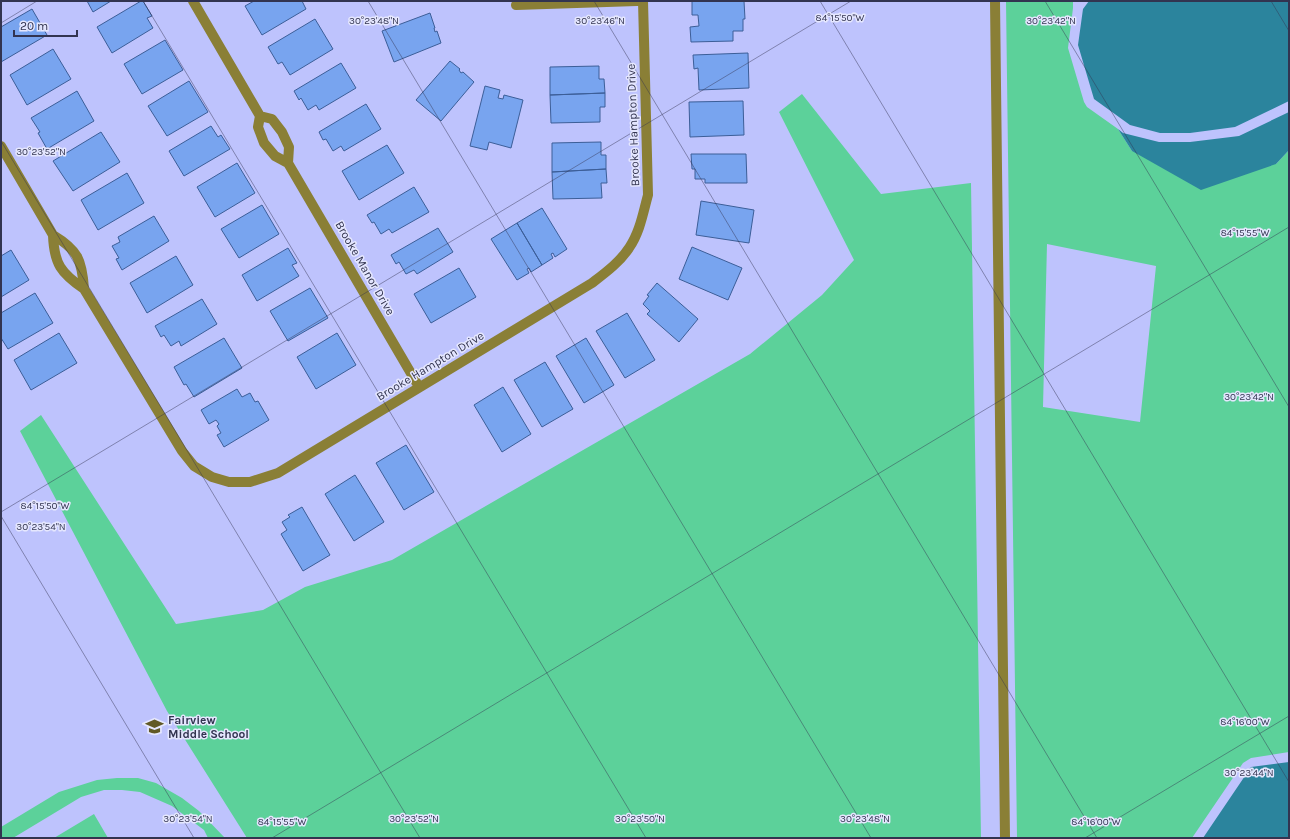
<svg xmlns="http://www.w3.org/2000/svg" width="1290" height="839" viewBox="0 0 1290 839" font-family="Karla,sans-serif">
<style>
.green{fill:#5cd19a;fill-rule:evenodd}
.water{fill:#2b849d}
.building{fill:#78a4ef;stroke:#3c5e98}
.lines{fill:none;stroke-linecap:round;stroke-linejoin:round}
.minor{stroke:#8a7f36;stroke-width:10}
.ticks{fill:none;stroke:#323450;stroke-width:1;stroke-opacity:0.45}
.labels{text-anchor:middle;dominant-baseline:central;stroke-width:3;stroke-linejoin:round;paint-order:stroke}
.street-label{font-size:12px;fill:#323450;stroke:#e5e7fe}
.poi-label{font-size:12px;font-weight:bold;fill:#323450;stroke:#e5e7fe;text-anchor:start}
.ticks-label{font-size:10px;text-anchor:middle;fill:#323450;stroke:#e5e7fe;stroke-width:3;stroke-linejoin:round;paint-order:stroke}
</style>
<rect width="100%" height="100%" fill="#bec3fd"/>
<path class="green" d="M1006 1H1073V8L1068 48 1084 102 1087 107 1118 129 1132 151 1276 164 1289 150V752L1251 758 1243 763 1192 838H1017ZM1047 244 1156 266 1140 422 1043 407Z
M802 94 881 194 971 183 981 838H247L167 711 20 431 41 415 176 624 263 610 305 587 392 560 750 354 822 295 854 260 779 112Z
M117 778H138L156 783 182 798 199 811 225 838H208L204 830 172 806 140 792 122 790H104L81 797 13 838H1V827L59 792 97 780Z
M94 814 108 838H54Z"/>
<path class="water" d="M1089 1H1289V101L1235 127 1190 133H1160L1130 125 1094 99 1078 45 1083 9Z
M1289 112V150L1276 164 1201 190 1132 151 1118 129 1123 133 1159 142H1190L1239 136Z
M1289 762V838H1203L1251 767Z"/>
<path class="building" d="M87 1H111L93 12Z
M141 1H143L152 16 147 18 153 28 112 53 97 27Z
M254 1H302L306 9 262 35 245 6Z
M692 1H744L745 19H743V31H733V41L691 42 690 27 699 26 698 15H692Z
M32 9 47 35 1 62V27Z
M430 13 435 28H434L435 32 437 31 441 43 394 62 382 31Z
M315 19 333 49 290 75 282 62 278 64 268 47Z
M165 40 183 70 142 94 124 64Z
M53 49 71 79 27 105 10 75Z
M748 53 749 88 699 90 698 68 694 69 693 55Z
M450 61 460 69 459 70 461 73 463 72 474 82 441 121 416 100Z
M341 63 356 88 319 110 316 105 308 110 301 98 299 100 294 91Z
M599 66V79H604L605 93 550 95V67Z
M189 81 208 112 167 136 148 106Z
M485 86 500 90 498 98 503 99 504 95 523 100 511 148 489 142 487 150 470 146Z
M77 91 94 121 47 149 38 133 40 132 31 118Z
M605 93V107H600V122L551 123 550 95Z
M743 101 744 135 690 137 689 102Z
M366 104 381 129 344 151 341 146 333 151 326 139 323 140 319 132Z
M211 126 218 137 221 135 230 149 184 176 169 151Z
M101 132 120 162 73 191 53 161Z
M601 142V155H606V169L552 172V143Z
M387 145 404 173 359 200 342 171Z
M691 154H746L747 183H705V179H695V169H692Z
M237 163 255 193 215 217 197 187Z
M606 169 607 183H601L602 198 553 199 552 172Z
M127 173 144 203 98 230 81 200Z
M414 187 429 212 392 233 389 229 381 234 374 222 372 223 367 215Z
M701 201 754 210 749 243 696 235Z
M262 205 279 234 239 258 221 229Z
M542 208 567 249 555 257 553 253 551 254 553 258 542 265 517 223Z
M154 216 169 241 122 270 116 259 119 258 112 246 120 242 118 237Z
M517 223 542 265 531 272 529 268 527 269 529 273 517 280 491 239Z
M438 228 453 252 417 274 414 270 406 274 399 262 396 264 391 255Z
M692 247 742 268 728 300 679 279Z
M288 248 297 263 292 265 299 276 257 301 242 275Z
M11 250 29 280 1 297V256Z
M176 256 193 285 147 313 130 283Z
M459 268 476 297 431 323 414 294Z
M657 283 698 319 679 342 647 314 650 311 643 304 649 296 647 295Z
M310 288 328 318 288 341 270 311Z
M35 293 53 323 8 349 1 338V313Z
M202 299 217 324 181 346 179 341 171 346 164 335 161 337 155 326Z
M627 313 655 360 625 378 596 331Z
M59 333 77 363 31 390 14 360Z
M337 333 356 365 316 389 297 357Z
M224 338 242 368 194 397 186 384 184 385 174 367Z
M586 338 614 385 584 403 556 356Z
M545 362 573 409 542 427 514 380Z
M503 387 531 434 502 452 474 405Z
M237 389 242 397 250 393 255 402 258 401 269 420 224 447 217 435 221 433 217 426 219 424 216 420 209 424 201 410Z
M406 445 434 492 404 510 376 463Z
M355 475 384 522 354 541 325 494Z
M302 507 330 555 303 571 281 534 287 530 282 522 290 517 288 515Z"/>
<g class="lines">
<path class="minor" d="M193 1 260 116 258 127 264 143 275 156 288 163 419 387
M995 1 1005 838
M516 5 637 1
M260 116 272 119 282 132 289 147 288 163
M1 146 53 235C78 250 82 260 84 289
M53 235C54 264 61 273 84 289L182 451 194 466 212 477 229 482H250L278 473 592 283C605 273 620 262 629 248 640 232 643 213 648 195L643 1"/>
</g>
<path class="ticks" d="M143 1 646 838M368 1 871 838M594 1 1097 838M820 1 1289 782M1045 1 1289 407M1271 1 1289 31M1 23 37 1M1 141 420 838M1 512 851 1M1 516 194 838M272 838 1289 227M1085 838 1289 716"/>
<defs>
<symbol id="school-bare" viewBox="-9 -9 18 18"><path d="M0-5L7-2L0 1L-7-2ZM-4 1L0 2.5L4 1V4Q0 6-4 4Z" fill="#615926" stroke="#e5e7fe" stroke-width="2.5" paint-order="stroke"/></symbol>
</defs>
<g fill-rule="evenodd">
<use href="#school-bare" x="142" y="714" width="25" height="25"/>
</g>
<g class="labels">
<g class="street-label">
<text transform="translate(633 125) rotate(-92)">Brooke Hampton Drive</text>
<text transform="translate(365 268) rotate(60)">Brooke Manor Drive</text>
<text transform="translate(430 366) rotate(-31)">Brooke Hampton Drive</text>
</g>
<g class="poi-label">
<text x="168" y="720">Fairview<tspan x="168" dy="14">Middle School</tspan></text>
</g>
</g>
<g class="ticks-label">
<text x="840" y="21">84°15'50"W</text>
<text x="600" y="24">30°23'46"N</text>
<text x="374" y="24">30°23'48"N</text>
<text x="1051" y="24">30°23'42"N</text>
<text x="41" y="155">30°23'52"N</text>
<text x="1245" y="236">84°15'55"W</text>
<text x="1249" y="400">30°23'42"N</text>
<text x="45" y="509">84°15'50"W</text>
<text x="41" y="530">30°23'54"N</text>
<text x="1245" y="725">84°16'00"W</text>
<text x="1249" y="776">30°23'44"N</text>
<text x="188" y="822">30°23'54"N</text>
<text x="414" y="822">30°23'52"N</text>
<text x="640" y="822">30°23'50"N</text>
<text x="865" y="822">30°23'48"N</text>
<text x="282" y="825">84°15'55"W</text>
<text x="1096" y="825">84°16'00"W</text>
</g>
<rect width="1290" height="839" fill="none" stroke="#323450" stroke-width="4"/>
<path d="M14 30v6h63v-6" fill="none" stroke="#323450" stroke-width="2"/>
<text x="20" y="30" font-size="12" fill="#323450" stroke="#e5e7fe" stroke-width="3" paint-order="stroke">20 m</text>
</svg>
